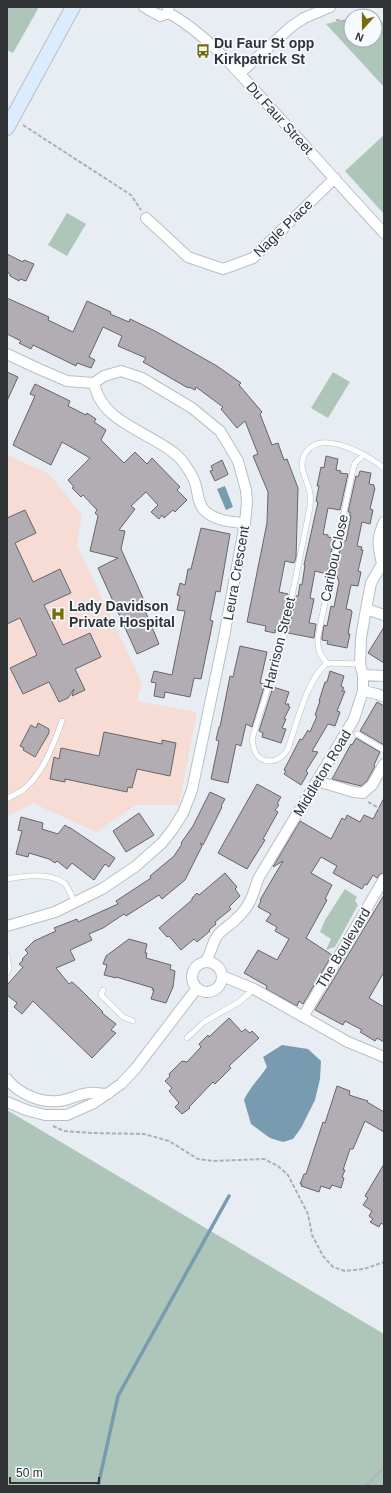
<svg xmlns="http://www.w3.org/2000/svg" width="391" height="1493" viewBox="0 0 391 1493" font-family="Helvetica,sans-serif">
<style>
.medical{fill:#f6dcd5}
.green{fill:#aec6ba}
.water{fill:#799bb0}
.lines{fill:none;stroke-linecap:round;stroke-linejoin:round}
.stream{stroke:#799bb0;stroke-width:3.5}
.building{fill:#b1adb3;stroke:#68656a}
.service-casing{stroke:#babfc4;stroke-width:6}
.minor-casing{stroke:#babfc4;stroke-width:12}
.secondary-casing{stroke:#babfc4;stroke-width:16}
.path{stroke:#abb0b4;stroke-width:2;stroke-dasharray:4 2;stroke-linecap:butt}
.service{stroke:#fff;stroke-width:5}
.minor{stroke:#fff;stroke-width:10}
.secondary{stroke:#daecfd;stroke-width:14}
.labels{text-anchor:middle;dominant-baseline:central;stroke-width:3.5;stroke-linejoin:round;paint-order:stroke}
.poi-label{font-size:14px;font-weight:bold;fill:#313436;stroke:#f6faff;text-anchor:start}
.street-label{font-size:14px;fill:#313436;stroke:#f6faff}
</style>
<rect width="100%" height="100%" fill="#e7edf2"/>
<path class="medical" d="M7 455 49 474 82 515 77 545 142 683 137 701 197 712 179 805H136L96 832 33 803 7 816Z"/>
<path class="green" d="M7 7H39L13 53 7 50Z
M347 19H351V40H375V20L384 22V87L326 24Z
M384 135V214L345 171Z
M67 213 86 224 67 256 48 245Z
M333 372 350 382 328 418 311 408Z
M345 889 357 897 355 901 358 905 335 947 326 950 331 939 320 932 325 920Z
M7 1110 384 1334V1486H7Z"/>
<path class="water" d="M225 486 233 507 226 510 217 489Z
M282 1045 308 1049 321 1061 320 1079 315 1100 301 1128 293 1139 283 1142 270 1138 251 1124 244 1100C250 1087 259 1079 267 1067L263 1057Z"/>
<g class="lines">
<path class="stream" d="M98 1486 118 1396 229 1196"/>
</g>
<path class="building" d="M7 254 23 262 24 260 34 264 26 281 20 279 19 281 10 276V274L7 272Z
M7 298 49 317 48 320 73 332 87 301 111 312 110 314 129 322 130 319 155 331 217 366 241 383 239 385 262 412 260 414 272 445 278 443 284 460 287 459 298 488 296 558 294 563 285 561 279 592 288 594 281 631 275 630V633L265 631 266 626 247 622 267 523 268 492 253 456 258 454 245 421 237 428 221 409 223 407 196 387 195 390 189 387 188 388 143 362 146 358 118 346 122 336 103 327 89 357 95 360 91 368 77 363 76 366 33 345 31 349 19 343 21 341 7 334Z
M7 372 18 377 7 401Z
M35 384 70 401 68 406 86 415 87 413 96 419 94 422 106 430 101 440 124 463 135 452 147 464 152 458 180 487 177 490 187 500 175 512 173 510 164 518 162 515 159 519 151 512 158 505 146 492 131 506 135 509 119 530 125 531 121 549 147 607 144 608 159 644 137 654 98 568 118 558 90 551 98 516 95 513 97 510 83 495 81 497 72 488 74 487 68 480 90 458 62 442 51 465 13 445 35 396 30 394Z
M326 456 338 459 336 470 341 471 340 473 348 474 340 510 328 508 323 534 328 535V537L334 538 327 574 315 571 310 598 314 599 309 623 316 624 314 638 288 633 296 596H298L300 584 302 585 305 565H304L318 502 316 501 319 486H317L321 467 324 468Z
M222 460 228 474 227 475 215 481 210 471 213 470 211 466Z
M360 471 371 473 369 484 374 485V487L375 488 370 509 373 510 370 524 362 522 357 546 362 547 361 550H363L358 571 361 572 358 586 351 585 346 609 351 610 352 612 348 634H350L347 648 327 644 328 641 322 640V637L324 625 327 626 331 606 334 607 339 582 337 576 335 575 342 540 346 541 351 516H350V512H348L356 476 358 477Z
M25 510 36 533 15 543 33 582 60 569 71 593 44 605 63 645 90 633 101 657 75 669 85 690 72 696 74 689 68 698 59 702 49 682 23 694 10 668 37 655 20 618 7 624V518Z
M201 528 230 534 220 592 216 591 210 620 213 621 201 679 194 678 190 697 165 692 164 698 154 696 156 683 151 682 154 671 172 675 185 611 177 610 180 596 177 595 180 583 185 585 188 569H191Z
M384 627V663L368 653Z
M240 646 267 652 260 683 265 684 252 727 246 724 241 746 236 744 228 783 211 779 219 741 216 740 219 727H220L230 676 233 677Z
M330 671 344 676 341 686 344 688 342 691H345L337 711 340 712 335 726 328 724 312 751 318 752 306 771 308 773 301 785 284 774 286 771 284 770 300 739 302 740 308 730 310 732 317 716 315 715 320 701H319L325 682H327Z
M273 687 289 692 285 704H289L288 706 290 707 284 719H286L282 728 286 729 281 743 262 737 263 733 259 731Z
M377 702 384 706V745L360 731Z
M38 723 49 729V733L35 757 23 750 24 748 20 746 31 725 36 728Z
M104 732 162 744V740L176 743 170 776 137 769 132 788 128 787 127 792 65 779V782L50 779 54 757 59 759 61 748 99 756Z
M356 738 380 752 374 765 375 766 367 781 361 786 332 779 351 744 352 745Z
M257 784 281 797 277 804 279 805 275 810 278 812 263 839 265 840 247 869 218 853Z
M210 792 225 799 221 806 222 807 203 845 200 843 202 846 185 880 162 899 159 895 126 916 124 914 103 928 89 934 92 940 70 950 75 960 56 968 69 984 72 982 80 989 103 1012 102 1013 116 1024 111 1030 116 1033 92 1058 33 1001 22 1014 14 1007 17 1003 7 995V985L23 967 19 964 23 960 22 959 28 953 25 950 34 941 56 931 54 928 77 919 78 922 118 904 116 901 151 878 150 876 174 856 182 844 181 843 193 826Z
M384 798V873L380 874 377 878 373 875 367 885 365 884 362 889 333 873 337 866 321 857 311 873 332 885 325 899 327 900 306 938 332 955 303 1004 299 1001 297 1006 266 989 267 986 244 973 258 950 277 960 289 939 275 931 277 927 266 921 271 914 258 907 261 901 260 900 283 861 273 867 300 821 331 839 342 818 345 820 347 815 360 822 364 815 373 819Z
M139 813 154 835 126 852 113 831Z
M21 817 43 823 42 829 58 834 65 825 69 828V827L115 858 109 867 105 864 94 880 72 863 67 869 57 861 55 863 49 859 29 853 28 857 16 854 22 831 18 830Z
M225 873 237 887 235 889 240 896 229 907 231 909 215 922 216 924 209 930 210 931 197 942 194 939 181 950 169 936 167 937 159 928 192 900V898L197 893 199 895Z
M384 895V972L369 998 384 1007V1042L377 1038 375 1041 360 1032 362 1030 345 1021 343 1025 315 1010Z
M129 939 147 944 145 953H147L146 958 171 965 170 969 175 971 173 987 166 1003 151 999 154 990H152L153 988 116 977V978L104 975 107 965 103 964 106 956Z
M229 1018 242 1032 245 1029 250 1033 252 1031 259 1038 229 1066 231 1068 215 1084 213 1082 189 1107 190 1108 182 1114 175 1107 179 1103 169 1091 172 1088 165 1081 170 1076 169 1074 182 1061 187 1062 201 1047 199 1044 208 1035 209 1037Z
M337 1086 350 1091 349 1095 368 1101 367 1102 384 1112V1132L365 1121 353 1149H350L343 1170H345L342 1177 344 1178 341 1188 332 1185 330 1189 321 1186 319 1192 301 1186 302 1184H300L304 1174H306L323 1122 325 1123Z
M384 1164V1225L381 1223 379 1227 370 1222 373 1219 369 1216 372 1211 363 1205 368 1198 365 1196Z"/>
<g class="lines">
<defs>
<path id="service" d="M327 663C319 654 317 648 318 636L353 469 355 463 364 455
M360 664 327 663C306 681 297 723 288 749 279 764 260 766 254 749 253 746 253 742 252 739L283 640 310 507C310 503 311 498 310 494 309 482 299 471 303 458 316 425 366 454 384 468
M357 734 384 750
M7 799C12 796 18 793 23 790 44 772 53 746 62 721
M7 879C24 876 49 872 64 883 68 886 72 897 74 902
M7 956 9 968 7 973
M103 990 101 995 123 1017 133 1021
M187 1038 204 1022 239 1002 254 989"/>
<path id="minor" d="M144 7 160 16 169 13
M168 7 169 13C209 36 237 71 268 105 307 148 345 191 384 233
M240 73 292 26 304 18 330 7
M146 218 188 257 223 269 253 258 335 178
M7 354 39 369 67 381 94 383 104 376 121 371 142 378 192 408 220 431 238 461 246 490 247 502 245 523 223 642 192 790 183 813 173 829 162 843 136 866 102 889 55 912 7 926
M94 383C101 422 147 431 174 453 182 459 190 471 194 480 198 489 197 504 205 511 216 521 231 522 245 523
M382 564C378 545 376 540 384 522
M366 609 384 615
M363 675 384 676
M363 691 377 694 384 697
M317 781 354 792 363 793 372 785 384 764
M206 961C211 953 212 944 217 936 222 929 231 925 236 919 250 907 253 895 258 879L354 719 363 691V675L360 664 361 638 366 609 371 583 382 564 384 563
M192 977a15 15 0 1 1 30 0a15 15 0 1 1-30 0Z
M222 976 254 989 348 1042 384 1057
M303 1017 384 879
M7 1079C19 1094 40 1103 59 1101 69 1100 79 1094 89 1093 95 1092 102 1094 108 1094
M7 1102 26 1110 45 1115H67L94 1103 121 1084 136 1068 197 988"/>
<path id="secondary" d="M7 128 73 7"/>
</defs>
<use href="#service" class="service-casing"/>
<use href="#minor" class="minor-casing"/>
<use href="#secondary" class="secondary-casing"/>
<path class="path" d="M336 20 351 22
M375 30 384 34
M23 125 131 195 141 210
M368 802 384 811
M53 1126 64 1131 92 1133 144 1134 169 1141 198 1159 213 1161 264 1159 278 1166 288 1175 308 1214 312 1235 323 1256 333 1267 345 1271 364 1269 384 1262
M366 1486 384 1467"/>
<use href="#service" class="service"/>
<use href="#minor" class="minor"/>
<use href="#secondary" class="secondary"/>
</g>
<defs>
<symbol id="bus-bare" viewBox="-9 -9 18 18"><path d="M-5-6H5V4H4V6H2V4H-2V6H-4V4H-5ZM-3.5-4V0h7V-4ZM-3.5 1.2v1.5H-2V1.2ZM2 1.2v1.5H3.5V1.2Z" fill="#766d09" stroke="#f6faff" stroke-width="2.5" paint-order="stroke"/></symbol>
<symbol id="hospital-bare" viewBox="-9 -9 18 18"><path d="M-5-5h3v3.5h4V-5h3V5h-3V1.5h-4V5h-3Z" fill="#766d09" stroke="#f6faff" stroke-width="2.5" paint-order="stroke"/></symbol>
</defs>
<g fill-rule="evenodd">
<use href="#bus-bare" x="193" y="41" width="20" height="20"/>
<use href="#hospital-bare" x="48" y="604" width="20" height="20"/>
</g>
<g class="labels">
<g class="poi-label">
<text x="214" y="43">Du Faur St opp<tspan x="214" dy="16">Kirkpatrick St</tspan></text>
<text x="69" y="606">Lady Davidson<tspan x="69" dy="16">Private Hospital</tspan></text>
</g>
<g class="street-label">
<text transform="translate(280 118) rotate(48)">Du Faur Street</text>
<text transform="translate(283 228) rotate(-44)">Nagle Place</text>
<text transform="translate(334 558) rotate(-78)">Caribou Close</text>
<text transform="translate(236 573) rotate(-80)">Leura Crescent</text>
<text transform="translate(279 643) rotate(-76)">Harrison Street</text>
<text transform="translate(322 773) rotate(-59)">Middleton Road</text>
<text transform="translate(343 948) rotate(-59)">The Boulevard</text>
</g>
</g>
<rect width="391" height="1493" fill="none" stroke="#313436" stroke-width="16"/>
<g transform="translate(363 28) rotate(201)"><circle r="19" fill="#f6faff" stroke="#a7abaf"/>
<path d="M0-3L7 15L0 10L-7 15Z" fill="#766d09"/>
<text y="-6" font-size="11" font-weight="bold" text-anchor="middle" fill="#313436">N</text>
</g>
<path d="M10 1477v6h89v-6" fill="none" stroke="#313436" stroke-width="2"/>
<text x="16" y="1477" font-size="12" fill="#313436" stroke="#f6faff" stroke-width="3" paint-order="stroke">50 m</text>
</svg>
